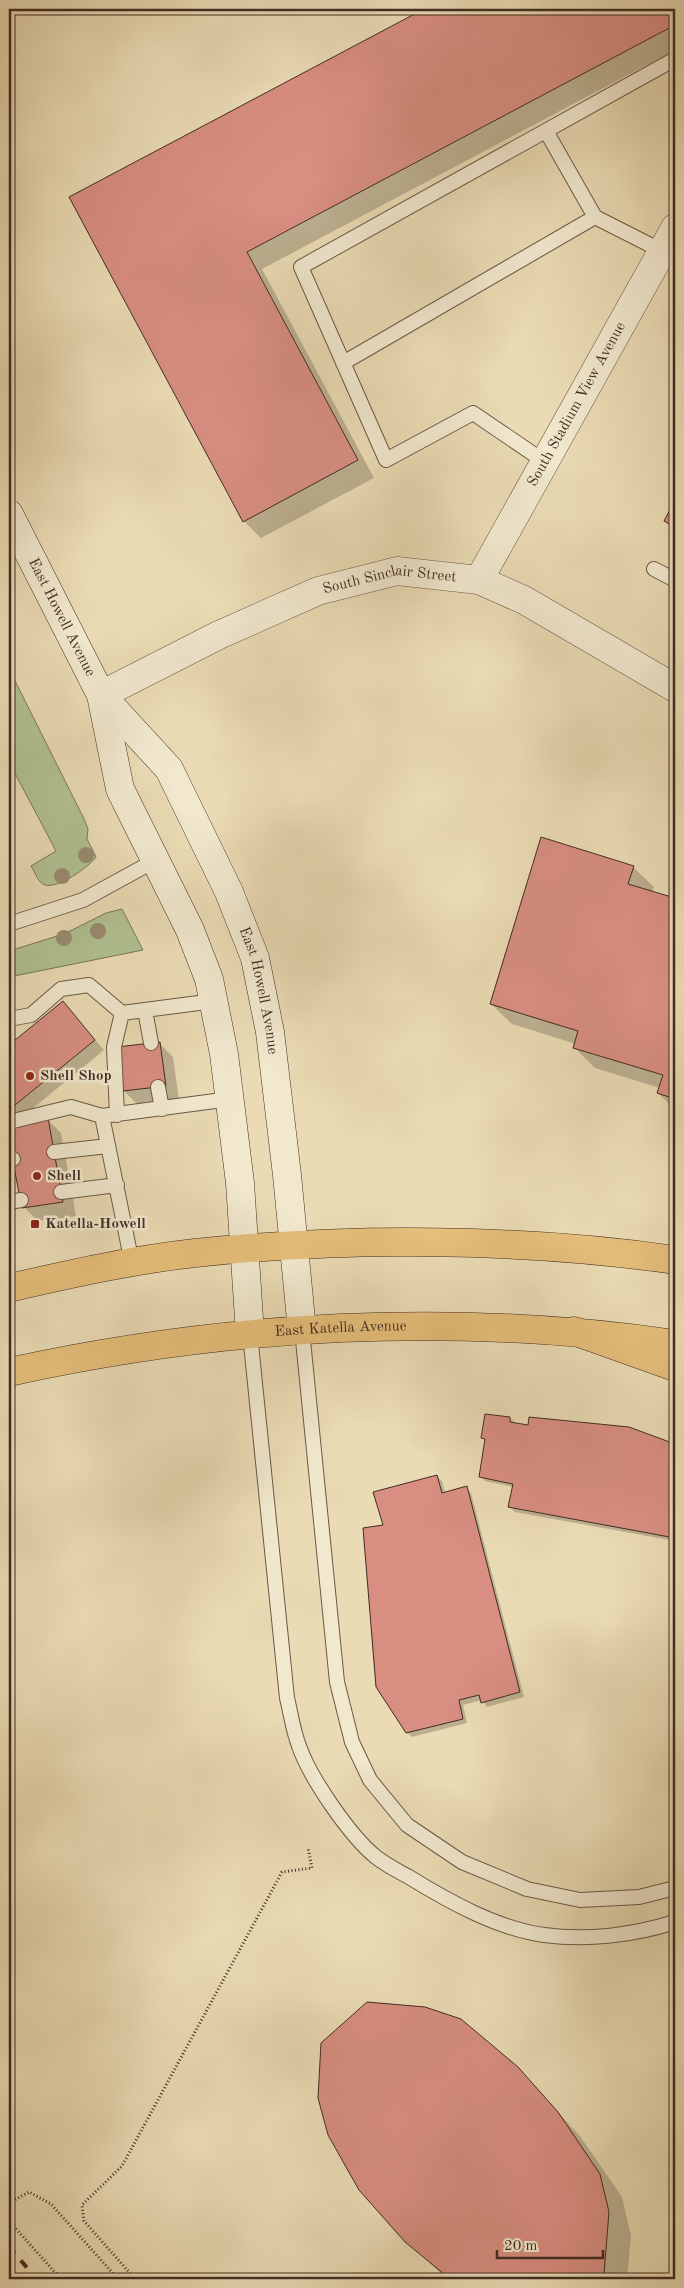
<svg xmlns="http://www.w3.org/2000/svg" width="684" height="2288" viewBox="0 0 684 2288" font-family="'Old Standard TT',serif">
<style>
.green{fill:#b1c192;stroke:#79765a}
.shadow{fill:#0003}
.building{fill:#d88e81;stroke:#412c23}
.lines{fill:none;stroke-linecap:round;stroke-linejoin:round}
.lane-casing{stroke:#6b5847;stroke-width:16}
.street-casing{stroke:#6b5847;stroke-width:29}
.secondary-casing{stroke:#412c23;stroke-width:29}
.primary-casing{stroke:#412c23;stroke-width:29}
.highway-casing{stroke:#412c23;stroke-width:29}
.path{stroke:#412c23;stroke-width:3;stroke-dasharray:1 2.5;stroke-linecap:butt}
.lane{stroke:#f1e8ce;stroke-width:14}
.street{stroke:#f1e8ce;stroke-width:28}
.secondary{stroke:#f1e8ce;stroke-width:28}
.primary{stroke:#e5be7a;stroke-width:28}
.highway{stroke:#e5be7a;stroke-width:28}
.rail{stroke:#412c23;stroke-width:4;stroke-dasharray:9 9;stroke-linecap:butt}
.tree{fill:#998b70}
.poi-dot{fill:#8f2418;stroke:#f1e8ce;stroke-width:2}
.labels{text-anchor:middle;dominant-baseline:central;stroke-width:5;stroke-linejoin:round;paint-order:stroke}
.street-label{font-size:15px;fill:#412c23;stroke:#f1e8ce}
.poi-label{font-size:15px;font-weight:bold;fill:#412c23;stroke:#f1e8ce;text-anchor:start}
</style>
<rect width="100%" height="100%" fill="#eadbb4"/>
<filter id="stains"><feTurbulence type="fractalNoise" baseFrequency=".004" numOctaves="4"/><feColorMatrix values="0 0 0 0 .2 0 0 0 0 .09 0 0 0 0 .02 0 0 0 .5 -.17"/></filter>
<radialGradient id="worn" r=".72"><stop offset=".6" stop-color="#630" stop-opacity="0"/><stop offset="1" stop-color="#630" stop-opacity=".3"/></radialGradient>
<path class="green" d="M9 669 84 819 88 829 87 839 96 857C89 867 58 889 45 885 38 883 35 872 31 866L56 851 9 762Z
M122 909 143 950 9 977V951L64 934 106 913Z"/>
<path class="shadow" d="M426 9H675V50L262 269 374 478 261 538 244 521 71 197Z
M675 502V531L665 521Z
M633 867 654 887 652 892 675 899V1110L658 1093 660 1088 595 1068 575 1048 576 1044 512 1024 491 1004Z
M63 1002 104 1050 21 1118 9 1105V1046Z
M159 1043 173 1057 179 1100 138 1105 124 1091Z
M47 1119 61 1133 76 1216 38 1221 24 1207 9 1137V1126Z
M510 1418 515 1423 529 1426 628 1428 675 1445V1541L515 1512 510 1507 514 1487 485 1481 480 1476 486 1441 483 1438Z
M437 1476 442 1481 445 1493 466 1488 471 1493 524 1697 487 1707 482 1700 463 1705 467 1723 412 1737 407 1732 384 1526Z
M517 2068 580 2136 622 2197 631 2236 627 2279H447L406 2241Z"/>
<path class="building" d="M424 9H675V25L247 252 358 460 243 522 69 197Z
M675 500V527L664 521Z
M541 837 634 866 628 884 675 898V1099L657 1093 663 1075 573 1048 578 1031 490 1004Z
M63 1001 95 1040 10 1109 9 1107V1045Z
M160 1042 166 1086 123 1091 117 1047Z
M48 1118 63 1202 22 1208 9 1142V1124Z
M485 1414 510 1417V1422L528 1425 529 1417 629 1427 675 1444V1538L508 1507 513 1484 479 1477 485 1439 481 1438Z
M437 1475 442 1493 467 1486 520 1692 481 1703 479 1695 459 1700 463 1719 406 1733 376 1687 363 1528 383 1525 373 1492Z
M367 2002 425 2007 461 2019 518 2067 558 2112 600 2174 609 2212 604 2274 598 2279H450L405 2242 359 2190 328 2135 318 2098 321 2043Z"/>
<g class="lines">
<defs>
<path id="lane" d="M546 131 595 217
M343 363 595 217 662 251
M545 462 473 413 386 460 301 267 675 59
M654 569 675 580
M9 924 83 900 156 860
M145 1010 151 1043
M9 1019 31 1015 61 989 89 985 122 1013 214 1001
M158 1087 162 1109
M117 1115 114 1047 122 1013
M9 1122 71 1107 102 1116
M54 1152 108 1146
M9 1159H13
M61 1192 117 1185
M9 1202 21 1200
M132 1263 102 1116 230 1099
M302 1330 337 1682 352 1742 370 1780 407 1825 462 1862 527 1889 580 1900 639 1897 675 1888
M250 1334 287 1698C291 1714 293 1731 299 1746 310 1778 350 1836 376 1857 386 1865 398 1871 409 1877 448 1901 498 1929 544 1935 587 1941 634 1935 675 1922"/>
<g id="street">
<path id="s1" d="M479 580 675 228"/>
<path id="s2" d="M101 695 219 635 318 591 397 571 479 580 524 600 675 688"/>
</g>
<g id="secondary">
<path id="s3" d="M9 514 101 695 120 789 190 930 209 979 224 1054 240 1183 250 1334"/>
<path id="s4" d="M101 695 169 769 229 892 255 958 270 1032 287 1175 302 1330"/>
</g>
<g id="primary">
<path d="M9 1288C70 1274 132 1260 195 1253 348 1237 523 1238 675 1260"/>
<path id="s5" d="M9 1372C227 1324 454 1312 675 1344"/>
</g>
<path id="highway" d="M574 1331 675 1367"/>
</defs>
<use href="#lane" class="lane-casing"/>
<use href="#street" class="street-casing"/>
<use href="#secondary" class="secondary-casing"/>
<use href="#primary" class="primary-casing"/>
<use href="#highway" class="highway-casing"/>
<path class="path" d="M9 2203 29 2192 51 2204 118 2279
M9 2221 61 2279
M135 2279 84 2221 82 2205 122 2166 282 1872 312 1868 308 1848"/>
<use href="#lane" class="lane"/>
<use href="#street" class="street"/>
<use href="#secondary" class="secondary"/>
<use href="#primary" class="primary"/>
<use href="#highway" class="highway"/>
<path class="rail" d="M9 2247 37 2279"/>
</g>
<g class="tree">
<circle cx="86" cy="855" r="8"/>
<circle cx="62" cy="876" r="8"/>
<circle cx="98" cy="931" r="8"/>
<circle cx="64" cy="938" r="8"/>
</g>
<g class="poi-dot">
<circle cx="30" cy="1076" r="5"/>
<circle cx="37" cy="1176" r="5"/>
<rect x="30" y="1219" width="10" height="10" rx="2.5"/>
</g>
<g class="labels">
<g class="street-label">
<text stroke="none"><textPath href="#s1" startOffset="201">South Stadium View Avenue</textPath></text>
<text stroke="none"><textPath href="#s2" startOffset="314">South Sinclair Street</textPath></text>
<text stroke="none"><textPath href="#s3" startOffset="116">East Howell Avenue</textPath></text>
<text stroke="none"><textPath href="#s4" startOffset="341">East Howell Avenue</textPath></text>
<text stroke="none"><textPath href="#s5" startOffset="335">East Katella Avenue</textPath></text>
</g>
<g class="poi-label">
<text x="40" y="1076">Shell Shop</text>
<text x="47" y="1176">Shell</text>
<text x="45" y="1224">Katella-Howell</text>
</g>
</g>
<rect width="684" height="2288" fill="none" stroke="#eadbb4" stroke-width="30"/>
<rect x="10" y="10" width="664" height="2268" fill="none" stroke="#412c23" stroke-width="2.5"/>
<rect x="15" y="15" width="654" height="2258" fill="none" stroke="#412c23"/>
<path d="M497 2250v8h106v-8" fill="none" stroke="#412c23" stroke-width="2.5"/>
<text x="504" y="2250" font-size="15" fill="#412c23" stroke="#f1e8ce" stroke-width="4" paint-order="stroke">20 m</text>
<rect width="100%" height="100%" filter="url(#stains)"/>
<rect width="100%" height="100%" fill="url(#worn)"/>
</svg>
